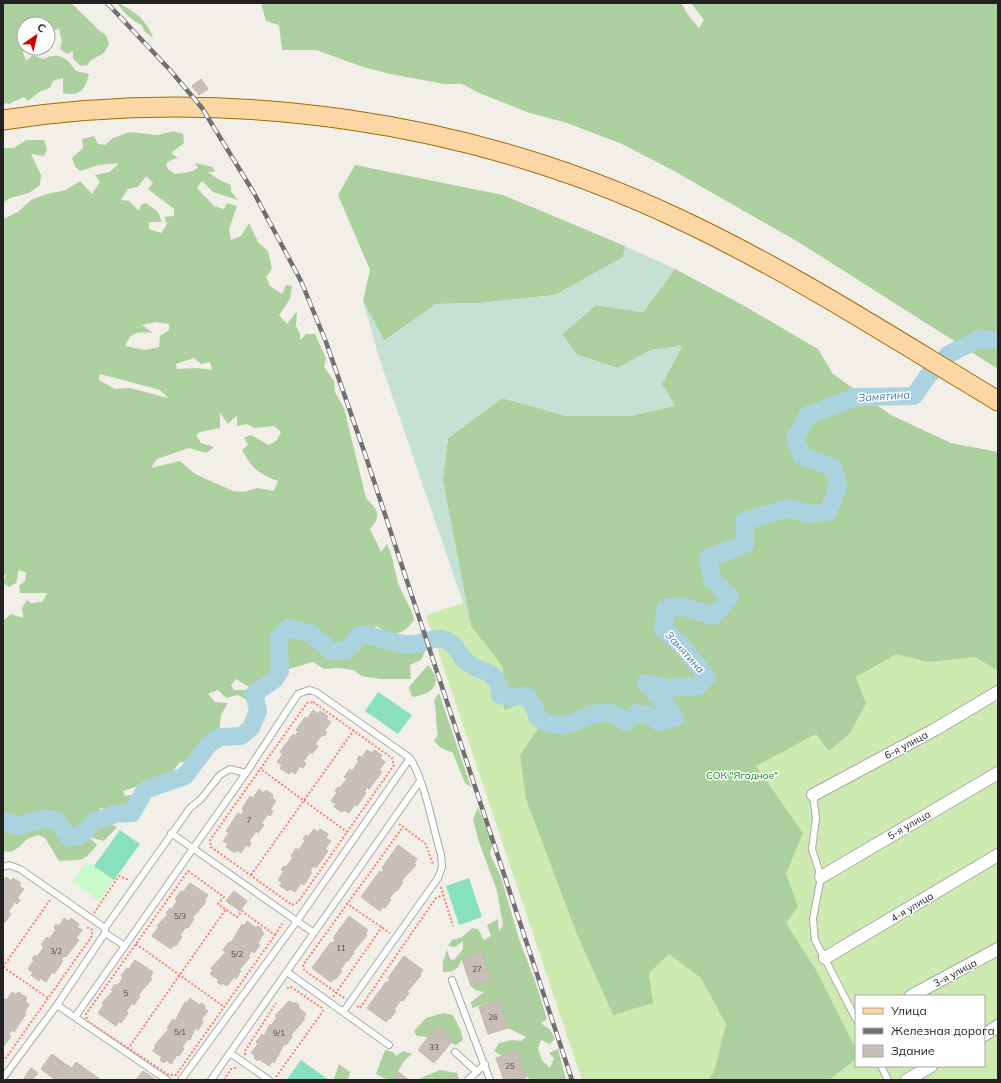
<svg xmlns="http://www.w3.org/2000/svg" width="1001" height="1083" viewBox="0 0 1001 1083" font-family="Mulish,sans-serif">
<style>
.grass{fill:#cdebb0;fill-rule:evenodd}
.forest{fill:#add19e;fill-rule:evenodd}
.wetland{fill:#c6e0d4}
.park{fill:#c8facc}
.pitch{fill:#88e0be}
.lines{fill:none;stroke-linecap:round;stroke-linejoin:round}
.river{stroke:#aad3df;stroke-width:18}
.building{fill:#c7bfb8;stroke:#c4b6ab}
.lane-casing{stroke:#a9a9a9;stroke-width:8}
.street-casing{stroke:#a9a9a9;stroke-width:14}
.primary-casing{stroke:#a06b00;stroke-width:21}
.path{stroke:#fa8072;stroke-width:2;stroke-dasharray:2 2;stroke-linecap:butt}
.lane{stroke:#fff;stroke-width:6}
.street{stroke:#fff;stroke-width:12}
.primary{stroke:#fcd6a4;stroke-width:19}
.rail-casing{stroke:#707070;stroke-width:4.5}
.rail{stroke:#fff;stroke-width:3;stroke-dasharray:9;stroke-linecap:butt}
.labels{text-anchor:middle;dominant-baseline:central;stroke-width:3;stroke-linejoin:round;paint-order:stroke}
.number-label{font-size:8px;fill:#4b4948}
.street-label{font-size:10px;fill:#222;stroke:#fff}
.park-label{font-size:10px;fill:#0c8416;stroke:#fff}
.water-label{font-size:11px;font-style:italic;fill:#4a7aab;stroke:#fff}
</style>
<rect width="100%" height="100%" fill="#f2efe9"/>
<path class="grass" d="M936 451 998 487V1080H582L426 615ZM856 996H984V1066H856Z"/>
<path class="forest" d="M3 3H71L100 31 106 35 109 44 104 53 90 61 88 65 81 66 73 59V51L67 54 60 49 62 42 59 28 51 33 48 31V24H44L43 22 41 24H24L25 48 23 52 26 61 33 55 43 59C59 52 66 57 76 71L89 74C85 90 80 97 63 93V78L53 81 50 88 41 91 28 101 24 97 9 104 3 103Z
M117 3H122V5C137 13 148 22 153 38L144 31 142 25C133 22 122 11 117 3Z
M261 3H681L688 15 699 28 704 20 691 3H998V369L800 243 674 171 622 144 567 123 527 112 479 93 462 84H444L390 74 363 67 316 50H282L279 25 266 21Z
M173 131 183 134 184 143 171 153 178 158 171 160 166 164 168 169 175 174 190 172 198 168 195 163 213 167 215 172H208L218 179 231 185V192L238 200 213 192 202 181 197 188 214 206 224 209 227 203 237 206 229 229 231 240 241 236 249 223 258 242 268 251 272 269 266 277 270 286 282 294 286 285 292 286 290 299 279 315 287 324 297 311 296 326 300 334V340L306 334H315L326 358 324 367 334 381 335 392 344 408 366 498C378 510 382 515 370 529L381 552 387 544C393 556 394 569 398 583 403 596 411 606 414 620 403 636 392 637 377 626L369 630 371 639 380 647 391 646 402 637 413 648 415 637 423 640 425 651 421 660 410 665 411 679H380L361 676 354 670 338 668 324 669 313 662 276 673 264 681 249 687 236 679 231 685 234 690H246L253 703 238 695 226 698 218 690 208 694 215 702 228 703 221 715 219 732 207 739 205 752 197 754 192 762H180L169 776 123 791 125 796 148 792 146 801 139 809C125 807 113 810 99 808L107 823 117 827 104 841 89 837 97 845C82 864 81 859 59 861L45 838 38 835C34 836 29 838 26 840 19 847 14 854 3 851V621L11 614 23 618 22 608 27 600 31 603 42 602 47 593H20L19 586 25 581 26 573 19 570 16 583 9 587 3 583 6 575 3 574V219L18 212 31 200 47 194 66 190 80 181 92 194 100 182 95 175 110 172 119 163 99 165 80 171 75 166 72 158 83 148 82 139 94 136 98 144 105 145 113 138 130 132 158 135ZM146 176 153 183 148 189 174 209V216L164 217 167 224 161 233 149 229V222H162L158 212 146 203 141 205 139 211 129 201 121 200 128 189 138 187ZM155 322 169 324V330L160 336 159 347 146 350 125 346C131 331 138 332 153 333L142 325ZM194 358 201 364 210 362 212 370 197 368 177 369 176 364ZM100 374 160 390 168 398 130 388 115 389 99 380ZM220 413 228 424 237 415V426L247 424 254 428 274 426 281 432 277 440 269 445 251 435 244 438 248 445 242 450C252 469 259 474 278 481L274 491 258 488 243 492 233 491 195 474 180 461 151 468 157 459 189 448 206 453 214 447 201 443 196 435 200 432 220 428Z
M27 140H44L47 149 44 156 31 154 41 175 40 185 29 193 10 198 3 203V148H13Z
M355 165 503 195 625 246 624 257 555 295 481 303 436 304 384 341 363 301 370 270 338 195Z
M675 269 741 304 818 349 833 374 891 415 951 443 998 452V671L976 657 928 662 896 654 856 677 866 704 850 733 829 751 816 734 756 766 803 833 786 874 798 907 786 923 816 970 856 1049V1059L829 1080H708L714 1072 726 1024 701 978 669 954 649 973 653 1003 613 1015 576 932 526 799 520 755 540 726 523 703 504 710 503 667 471 626 442 485 448 438 502 398 567 416 675 406 662 384 682 346 651 350 618 368 577 355 562 334 596 305 643 312Z
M428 665C445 684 432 694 412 697L409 687Z
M439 693 471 787 465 783 453 753 441 748 434 741 438 734C435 722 437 712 434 700Z
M478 807 492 843 490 854 501 877 520 942 535 981 547 1019 541 1023 550 1030 555 1038 550 1044 541 1040 538 1048 542 1060 550 1068 554 1058 549 1053 558 1049 566 1080H531L524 1074 517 1051 502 1056 494 1051 499 1043 512 1040 521 1041 526 1037 508 1028 499 1000 472 1008 471 1002 484 992 475 990 471 986 491 980 482 953 462 959C458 970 454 972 443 972V962L447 950 450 959 454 960 463 949V941L455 947 448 946 452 940 462 937 472 928 478 929 484 940 491 936 487 925 498 919 499 931 503 925 497 891 479 842 473 819Z
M443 1013 453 1015 461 1031 463 1040 456 1045 450 1043 454 1039 438 1026 428 1037 417 1036 414 1031 426 1018Z
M385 1050 393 1052 396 1056 403 1051 412 1054C400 1063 401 1069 393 1080H382L386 1079 376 1074Z
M339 1064 350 1072 348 1080 334 1079Z
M440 1070 457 1073 459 1079 421 1080V1078Z"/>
<path class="wetland" d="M625 246 675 269 643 312 596 305 562 334 577 355 618 368 651 350 682 346 662 384 675 406 631 416H567L502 398 448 438 443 480 471 626 379 357 363 301 385 341 436 304 481 303 555 295 623 257Z"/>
<path class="park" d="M87 861 114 880 99 901 72 882Z"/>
<path class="pitch" d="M378 692 412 715 398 734 365 711Z
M120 830 140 844 114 880 94 866Z
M469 878 482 917 459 925 446 886Z
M301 1060 329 1080H289L287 1079Z"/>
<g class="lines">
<path class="river" d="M3 821 18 826 45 818 57 821 68 837 80 836 94 822 115 814 132 813 145 790 185 776 209 744 220 737 241 736 251 728 258 711 254 694 274 680 280 671 279 637 288 628 310 633 331 651H346L361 634C379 636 395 646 415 644 423 643 434 637 442 639 459 643 457 656 468 663 485 675 498 668 500 695L512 697 527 696 534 707 537 717C573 739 578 709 610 713 615 714 622 720 626 722L637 713 651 716 659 722 675 718 666 704 646 683 665 688 698 686 707 677 684 648 663 628 666 608 683 607 714 616 730 597 712 579 708 558 745 544V521L789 508 810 514 828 512 838 487 834 468 802 456 795 438 808 415 856 397 914 396 927 377 949 354 979 339 998 340"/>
</g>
<path class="building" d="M201 79 208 89 199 95 192 86Z
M313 710 318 714 320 711 328 716 326 719 331 722 324 731 327 732 324 736 322 735 315 744 318 746 312 754 310 752 303 762 306 763 303 768 300 766 295 774 291 771 289 774 280 768 282 765 277 762 283 754 280 752 293 734 295 736 298 732 296 730 305 717 307 719Z
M367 750 372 753 374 750 382 755 380 758 385 762 379 770 382 772 369 789 367 787 364 792 366 793 357 806 355 804 349 813 344 810 342 812 334 807 336 804 331 801 337 792 335 791 338 787 340 788 347 779 344 777 350 769 352 771 359 761 357 760 359 756 362 757Z
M259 789 264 793 266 790 273 795 272 798 276 801 270 810 273 811 270 816 268 814 261 824 264 825 258 833 256 831 249 841 251 843 249 847 246 845 241 853 237 850 235 853 226 847 228 844 223 841 229 833 226 831 238 813 241 815 244 811 242 809 250 796 253 798Z
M314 829 318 832 320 829 328 834 326 838 331 841 325 849 328 851 316 868 313 866 310 871 312 872 304 885 301 883 295 892 290 889 288 891 280 886 282 883 278 880 284 871 281 870 284 866 286 867 293 858 291 856 296 848 299 850 305 841 303 839 306 835 308 837Z
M398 845 417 859 414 864 416 865 401 881 403 882 397 891 396 890 389 899 391 900 385 908 383 907 380 911 361 897 380 871 382 873 384 869 382 868Z
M6 877 11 881 13 878 21 883 19 886 24 889 17 898 20 900 17 904 15 902 8 912 11 914 5 922 3 920V882Z
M190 883 208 895 204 901 206 902 192 918 194 919 188 928 186 927 180 935 182 937 176 946 174 945 171 949 152 936 159 927 157 926 168 914 166 913 170 908 172 909 177 901 175 899 181 891 183 892Z
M234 891 247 901 240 911 226 901Z
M349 916 368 930 365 934 367 935 353 952 354 953 348 961 347 960 340 970 342 971 336 979 334 978 331 982 312 968 331 942 333 943 335 940 333 938Z
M64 918 68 921 71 918 79 924 77 927 82 930 76 938 79 940 66 957 64 956 61 960 63 961 54 974 52 972 46 982 40 978 39 981 31 975 33 973 28 969 34 960 32 959 35 955 37 957 44 947 41 945 47 937 49 939 56 930 54 928 56 924 59 926Z
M247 921 256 928 258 926 262 929 261 931 264 933 258 943 260 945 254 953 252 951 248 956 250 957 239 970 241 971 236 979 234 977 227 986 223 983 221 985 217 982 219 980 210 974 213 970 211 968 226 952 223 950 229 942 231 943 242 924 244 926Z
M482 952 491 980 471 986 462 959Z
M404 956 423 970 420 974 421 975 407 992 409 993 403 1001 401 1000 394 1010 396 1011 390 1019 389 1018 386 1022 367 1008 386 982 387 983 390 980 388 978Z
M135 960 153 972 150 978 152 979 138 995 140 996 134 1005 132 1003 126 1012 128 1013 121 1023 119 1021 116 1026 98 1013 104 1004 102 1003 113 991 111 990 115 984 117 986 123 978 121 976 127 968 129 969Z
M12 992 16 995 18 992 27 998 25 1001 29 1005 24 1013 26 1014 14 1032 12 1030 8 1035 11 1036 3 1047V1000L4 999 7 1000Z
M190 998 199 1005 201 1003 205 1006 204 1008 208 1011 201 1020 203 1022 198 1030 195 1028 190 1040 188 1039 182 1047 184 1049 179 1056 177 1055 171 1064 166 1060 164 1063 160 1060 162 1057 153 1051 156 1047 154 1046 169 1029 167 1028 173 1019 175 1021 185 1002 187 1003Z
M499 1000 508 1028 488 1034 479 1007Z
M289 1001 294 1004 295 1002 299 1005 298 1007 306 1014 303 1018 305 1019 291 1035 292 1037 286 1045 284 1044 274 1063 272 1061 269 1066 259 1059 258 1061 254 1058 255 1056 251 1053 258 1044 256 1042 262 1034 264 1036 270 1024 271 1026 277 1017 275 1016Z
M437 1026 454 1039 434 1063 418 1050Z
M517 1051 526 1078 504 1080 496 1058Z
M52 1054 64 1063 53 1078 41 1069Z
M76 1062 101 1080H55L53 1078 64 1063 72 1068Z
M31 1068 38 1073 32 1080H23Z
M143 1071 156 1080H136Z
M398 1072 409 1080H393Z"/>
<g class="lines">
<defs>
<path id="lane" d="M813 795 816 818 812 849 821 877 813 919 815 940 856 1019
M171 833 314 933
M3 867 9 865 20 869 105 928
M105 933 125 946
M452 980 490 1080
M57 1005 167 1080
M343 1012 389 1045
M75 1017 246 773 298 694 309 690 316 692 410 758C425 782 433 827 441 855L442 867 438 878 343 1012 287 972
M455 1052 477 1072
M230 1053 269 1080
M881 1066 888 1080
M3 1078 57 1005 105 933V928L190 808 201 799 220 775 230 769 246 773
M181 1080 297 921 410 758
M211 1080 420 781
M468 1080 485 1064"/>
<path id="street" d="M813 795 934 730 998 692
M821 877 998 773
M825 958 998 855
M911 996 998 949
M984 1035 998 1026
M907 1080 931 1066"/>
<path id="primary" d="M3 120C230 86 471 120 679 219 790 271 893 338 998 401"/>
</defs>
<use href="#lane" class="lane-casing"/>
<use href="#street" class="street-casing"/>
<use href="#primary" class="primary-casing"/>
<path class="path" d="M313 702 392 758 394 765 298 902 292 905 211 847 210 840 307 703Z
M262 770 347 832
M399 824 425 843 433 864
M188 871 224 897 218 904 237 917 242 911 275 935 176 1075H169L87 1021 86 1014Z
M251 875 354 730
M441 887 453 926
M346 903 390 933
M94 913 119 876 129 880
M275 935 284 921
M136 944 223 1006
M3 967 50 900
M3 967 48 998
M333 997 382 927
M344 998 304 970 303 965 403 827
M357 1006 360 1008 436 898 443 895
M130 1046 226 909
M245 1055V1051L276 1003
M3 1062 92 936V930L87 927
M276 1077 323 1011 322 1008 291 987 285 989
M224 1080 231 1069 238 1067"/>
<use href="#lane" class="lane"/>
<use href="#street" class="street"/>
<use href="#primary" class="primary"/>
<defs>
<path id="rail" d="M107 3 170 70 202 108 254 193 301 281 326 342 365 454 572 1080"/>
</defs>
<use href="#rail" class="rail-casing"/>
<use href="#rail" class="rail"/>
</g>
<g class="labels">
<g class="number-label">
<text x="249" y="820">7</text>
<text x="180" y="916">5/3</text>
<text x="341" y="948">11</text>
<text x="56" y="951">3/2</text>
<text x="237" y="954">5/2</text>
<text x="477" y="969">27</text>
<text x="126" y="993">5</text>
<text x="493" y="1017">26</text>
<text x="180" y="1032">5/1</text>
<text x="279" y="1033">9/1</text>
<text x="434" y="1047">33</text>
<text x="510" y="1066">25</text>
</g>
<g class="street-label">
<text transform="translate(906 745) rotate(-28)">6-я улица</text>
<text transform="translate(909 825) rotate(-30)">5-я улица</text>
<text transform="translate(912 907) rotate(-31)">4-я улица</text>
<text transform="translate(955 973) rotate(-28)">3-я улица</text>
</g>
<g class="park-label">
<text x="742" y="775">СОК "Ягодное"</text>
</g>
<g class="water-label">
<text transform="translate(884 396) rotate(-4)">Замятина</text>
<text transform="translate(685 652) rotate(48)">Замятина</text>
</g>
</g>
<rect width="1001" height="1083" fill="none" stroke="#222222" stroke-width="8"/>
<rect x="855" y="995" width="130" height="72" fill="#ffffff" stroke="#a7a7a7"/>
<rect x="863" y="1008" width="20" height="6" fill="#fcd6a4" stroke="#a7a7a7"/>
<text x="891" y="1015" font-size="12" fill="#222222">Улица</text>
<rect x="863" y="1028" width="20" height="6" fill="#707070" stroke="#a7a7a7"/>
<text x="891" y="1035" font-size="12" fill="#222222">Железная дорога</text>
<rect x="863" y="1045" width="20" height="12" fill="#c7bfb8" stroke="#a7a7a7"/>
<text x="891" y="1055" font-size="12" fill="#222222">Здание</text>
<g transform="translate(36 36) rotate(34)"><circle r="19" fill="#ffffff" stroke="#a7a7a7"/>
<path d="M0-3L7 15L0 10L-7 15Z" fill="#d40000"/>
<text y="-6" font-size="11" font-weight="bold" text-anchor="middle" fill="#222222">С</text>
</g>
</svg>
